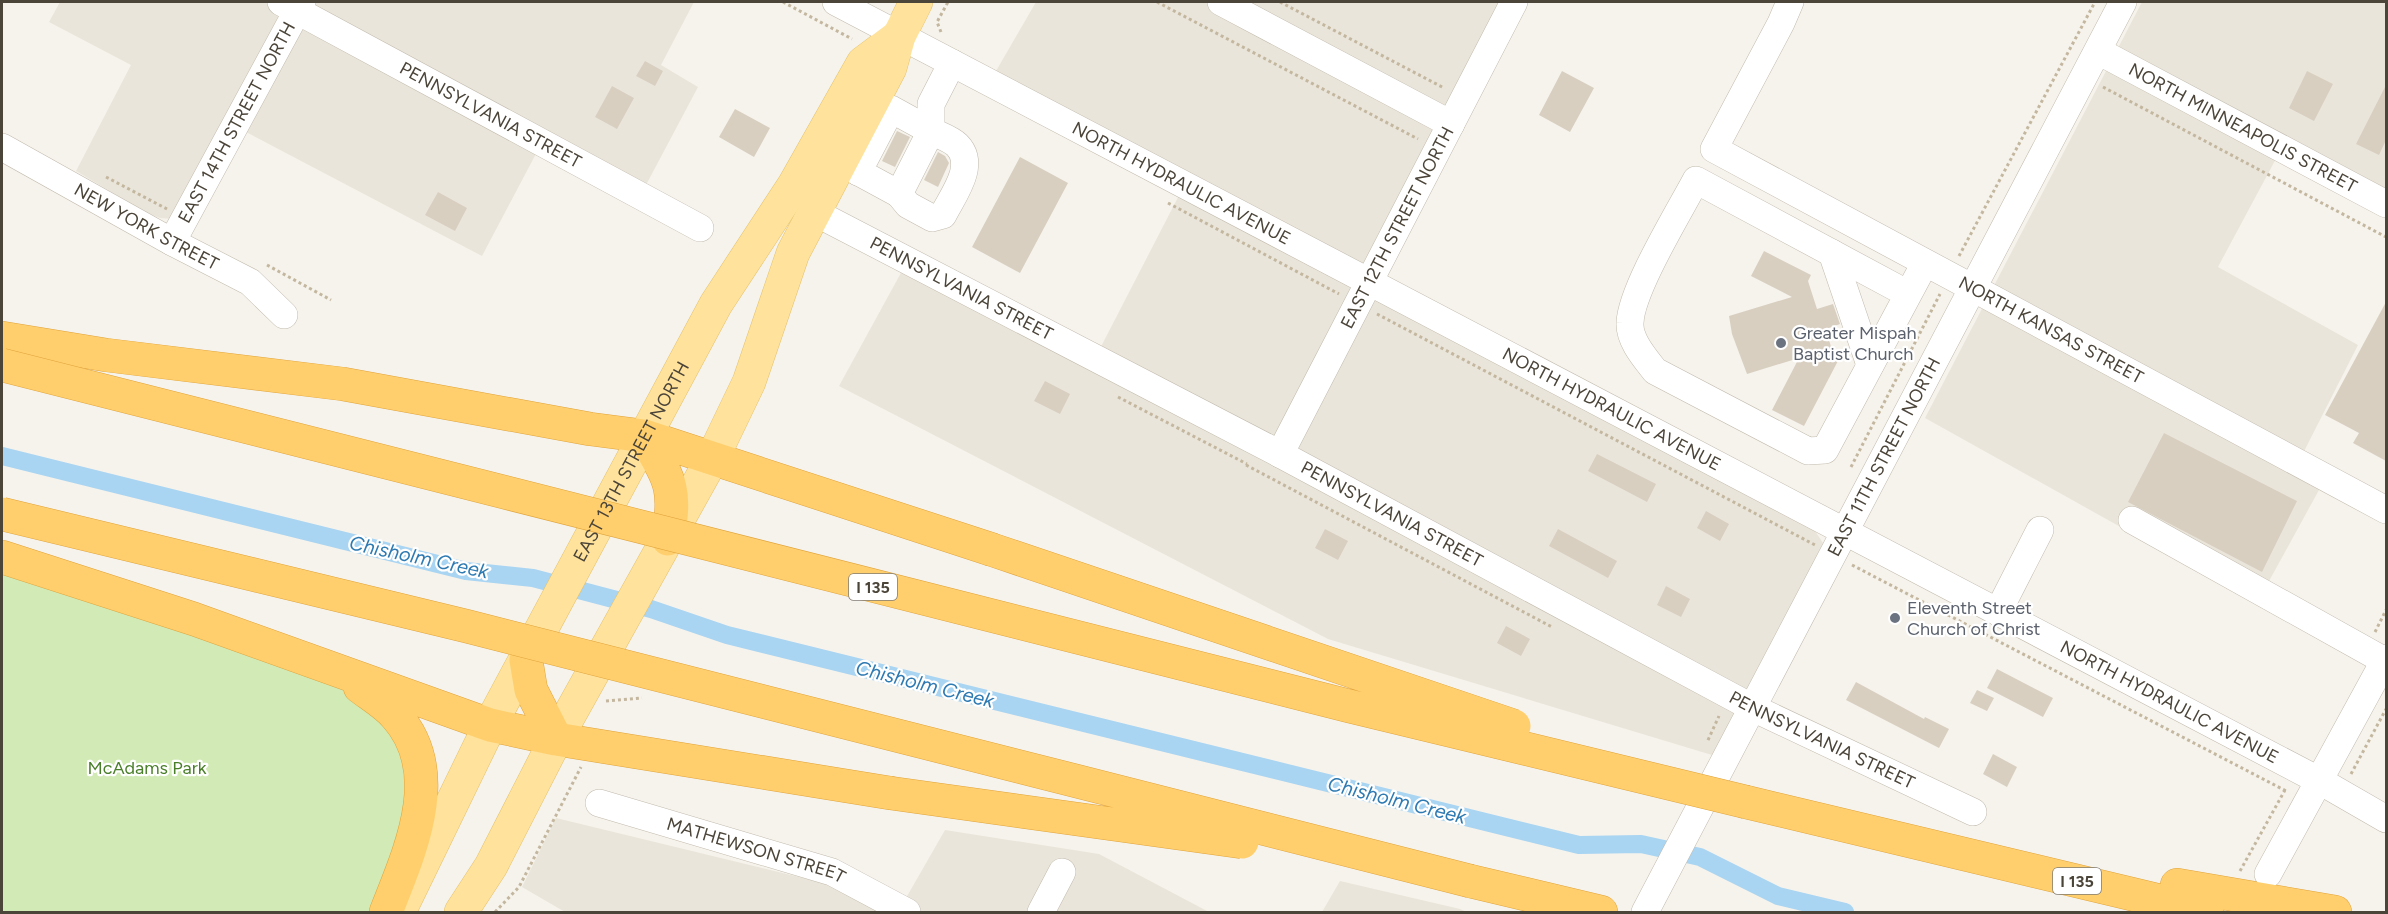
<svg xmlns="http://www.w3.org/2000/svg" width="2388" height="914" viewBox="0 0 2388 914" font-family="Figtree,sans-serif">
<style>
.residential{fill:#eae5da}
.green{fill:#d2eab5}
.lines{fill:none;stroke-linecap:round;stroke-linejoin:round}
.canal{stroke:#a9d4f2;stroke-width:18}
.building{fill:#d8cfc1}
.minor-casing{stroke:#c2bbae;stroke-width:28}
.major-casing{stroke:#e6c16a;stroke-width:34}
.highway-casing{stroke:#e0a43c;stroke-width:34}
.path{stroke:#c4b79f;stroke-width:3;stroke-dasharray:3 3;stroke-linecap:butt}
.minor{stroke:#fff;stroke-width:27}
.major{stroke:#ffe39c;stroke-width:33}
.highway{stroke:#ffcf6e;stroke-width:33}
.highway-bridge-casing{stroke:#e0a43c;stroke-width:34;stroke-linecap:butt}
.highway-bridge{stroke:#ffcf6e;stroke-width:33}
.worship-dot{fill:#6b7280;stroke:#fff;stroke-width:2}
.labels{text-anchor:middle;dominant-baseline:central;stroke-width:4.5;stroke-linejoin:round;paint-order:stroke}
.shield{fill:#fff;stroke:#817c74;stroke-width:1.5}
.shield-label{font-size:16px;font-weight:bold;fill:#4b4439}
.street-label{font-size:18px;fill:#4b4439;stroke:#fff}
.worship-label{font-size:18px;fill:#5b616d;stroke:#fff;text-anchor:start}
.park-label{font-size:18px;fill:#4a7f2a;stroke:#fff}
.water-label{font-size:20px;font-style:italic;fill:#2e7ab2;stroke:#fff}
</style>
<rect width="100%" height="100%" fill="#f6f3ec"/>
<path class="residential" d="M60 2H694L661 65 698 87 646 185 547 133 482 256 229 123 173 219 160 218 145 212 76 171 131 65 49 22Z
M1036 2H1500L1352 288 1815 531 1823 543 1817 557 1712 755 1328 639 839 386 902 271 1091 366 1189 176 996 71Z
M2142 2H2386V192L2286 140 2218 267 2358 345 2292 475 2319 490 2257 603 1925 418Z
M556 818 824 883 882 912H565L522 887Z
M945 830 1099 854 1209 912H898Z
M1340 881 1460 909 1467 912H1322Z"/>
<path class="green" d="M2 567 344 690 371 706 406 754V824L375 912H2Z"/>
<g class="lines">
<path class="canal" d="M2 456 466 571 533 578 651 609 727 635 1579 845 1641 844 1700 857 1778 896 1845 912"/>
</g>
<path class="building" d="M645 61 663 71 655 86 636 76Z
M1562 71 1594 88 1570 132 1539 115Z
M2307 71 2333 84 2314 121 2289 108Z
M2386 85V140L2379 155 2356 144Z
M612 86 634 98 617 129 595 117Z
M735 109 770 128 754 157 719 137Z
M897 131 910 137 895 167 882 161Z
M938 152 945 156 949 163 938 187 924 180Z
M1020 157 1068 183 1020 273 972 247Z
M438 192 467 208 455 231 425 215Z
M1764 251 1811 275 1808 281 1817 309 1833 304 1840 324 1826 329 1833 354 1840 357 1804 426 1772 410 1799 358 1747 374 1732 334 1729 316 1792 297 1751 276Z
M2386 302V461L2353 443 2359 433 2325 415Z
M1045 381 1070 394 1060 414 1034 401Z
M2164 433 2297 501 2262 572 2128 502Z
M1597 454 1656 484 1647 502 1588 471Z
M1706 511 1729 524 1720 541 1697 528Z
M1325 529 1348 541 1338 560 1315 548Z
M1558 529 1617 561 1608 578 1549 546Z
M1666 586 1690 599 1681 617 1657 605Z
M1506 626 1530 639 1521 656 1497 643Z
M1997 669 2053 698 2043 717 1987 688Z
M1856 682 1924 719 1925 717 1949 729 1939 748 1846 700Z
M1977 690 1994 698 1987 711 1970 703Z
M1993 754 2017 767 2007 787 1983 774Z"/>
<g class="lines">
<defs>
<g id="minor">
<path id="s1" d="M281 2 700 228"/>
<path id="s2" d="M836 2 2320 781 2386 819"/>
<path d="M1221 2 1451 124"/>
<path id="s3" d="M1790 2 1781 23 1714 149 2386 510"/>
<path id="s4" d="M2098 51 2386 204"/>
<path id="s5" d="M2 147 172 242 250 282 284 315"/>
<path d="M840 162 899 194 908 205 932 218 943 215C953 195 977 165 957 145 951 139 939 135 931 131V104L952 63"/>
<path d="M858 172 891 109 931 131 899 194"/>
<path id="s6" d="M814 212 1280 454 1753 708 1973 812"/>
<path id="s7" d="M172 242 302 2"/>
<path d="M1832 253 1870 365"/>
<path d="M1908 294 1696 180C1679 212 1631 290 1630 323 1629 340 1645 358 1655 371L1808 451 1825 450C1858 388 1892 325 1925 263"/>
<path id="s8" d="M1280 454 1514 2"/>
<path d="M2132 520 2385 661"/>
<path d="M1998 612 2040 530"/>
<path id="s9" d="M599 803 832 872 907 912"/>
<path d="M2268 874 2386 658"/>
<path d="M1041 912 1062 872"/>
<path id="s10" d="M1645 912 2123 2"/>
</g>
<g id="major">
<path id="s11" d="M402 906 490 725 716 304 794 185 863 63 899 36"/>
<path d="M461 912 491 866 556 739 712 459 749 382 793 253 890 68 899 36 916 2"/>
</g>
<path id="highway" d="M2 338 106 355 343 384 590 429 644 436 990 549
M644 436C670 480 677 487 668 539
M2 557 194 619 490 725 556 739 890 793
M526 660 531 690 556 739
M360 687C372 696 387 705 396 716 447 773 409 853 386 912
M1746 802 2207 912
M1470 881 1601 912
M2177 885 2335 912"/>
</defs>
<use href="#minor" class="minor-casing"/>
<use href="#major" class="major-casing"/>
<use href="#highway" class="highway-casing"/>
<path class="path" d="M783 2 852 39
M1157 2 1418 139
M1280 2 1444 88
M941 32 937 22 948 2
M2103 87 2386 237
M106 177 167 209
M1168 203 1339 294
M1959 256 2095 2
M267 265 331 300
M1377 314 1815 545
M1118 397 1247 464
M1246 465 1552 627
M1851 467 1940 294
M1852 565 2288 792
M2375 632 2386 610
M606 701 642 698
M1708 740 1719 716
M2351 774 2386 709
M2240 871 2285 790
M495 912 519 887 581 767"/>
<use href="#minor" class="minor"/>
<use href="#major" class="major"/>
<use href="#highway" class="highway"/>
<defs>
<path id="highway-bridge" d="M2 365 1349 706 1746 802
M2 514 466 626 1470 881
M990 549 1514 726
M890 793 1242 842"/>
</defs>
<use href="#highway-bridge" class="highway-bridge-casing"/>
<use href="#highway-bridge" class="highway-bridge"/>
</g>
<g class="worship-dot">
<circle cx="1781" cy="343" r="6"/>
<circle cx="1895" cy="618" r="6"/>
</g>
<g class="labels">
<g class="shield">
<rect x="849" y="574" width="48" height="26" rx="4.5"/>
<rect x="2053" y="868" width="48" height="26" rx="4.5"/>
</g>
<g class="shield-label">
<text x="873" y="587">I 135</text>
<text x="2077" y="881">I 135</text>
</g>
<g class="street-label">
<text stroke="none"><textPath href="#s1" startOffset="238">PENNSYLVANIA STREET</textPath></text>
<text stroke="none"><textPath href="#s7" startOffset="136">EAST 14TH STREET NORTH</textPath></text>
<text stroke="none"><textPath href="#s4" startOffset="164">NORTH MINNEAPOLIS STREET</textPath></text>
<text stroke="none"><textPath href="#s2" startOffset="390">NORTH HYDRAULIC AVENUE</textPath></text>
<text stroke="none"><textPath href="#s5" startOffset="165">NEW YORK STREET</textPath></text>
<text stroke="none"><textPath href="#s8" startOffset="255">EAST 12TH STREET NORTH</textPath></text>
<text stroke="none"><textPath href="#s6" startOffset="166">PENNSYLVANIA STREET</textPath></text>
<text stroke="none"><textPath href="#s3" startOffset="548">NORTH KANSAS STREET</textPath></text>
<text stroke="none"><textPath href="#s2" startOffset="876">NORTH HYDRAULIC AVENUE</textPath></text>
<text stroke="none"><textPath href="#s10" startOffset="514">EAST 11TH STREET NORTH</textPath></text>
<text stroke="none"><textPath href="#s11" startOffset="500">EAST 13TH STREET NORTH</textPath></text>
<text stroke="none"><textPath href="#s6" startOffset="652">PENNSYLVANIA STREET</textPath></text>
<text stroke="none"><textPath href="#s2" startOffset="1506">NORTH HYDRAULIC AVENUE</textPath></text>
<text stroke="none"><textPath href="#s6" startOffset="1138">PENNSYLVANIA STREET</textPath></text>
<text stroke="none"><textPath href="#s9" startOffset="164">MATHEWSON STREET</textPath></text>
</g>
<g class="worship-label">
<text x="1793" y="333">Greater Mispah<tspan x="1793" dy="21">Baptist Church</tspan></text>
<text x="1907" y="608">Eleventh Street<tspan x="1907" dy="21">Church of Christ</tspan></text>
</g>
<g class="park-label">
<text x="147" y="768">McAdams Park</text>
</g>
<g class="water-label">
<text transform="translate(419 557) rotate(12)">Chisholm Creek</text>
<text transform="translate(925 684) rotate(14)">Chisholm Creek</text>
<text transform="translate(1397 800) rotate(14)">Chisholm Creek</text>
</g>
</g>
<rect width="2388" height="914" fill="none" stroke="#4b4439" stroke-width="6"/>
</svg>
